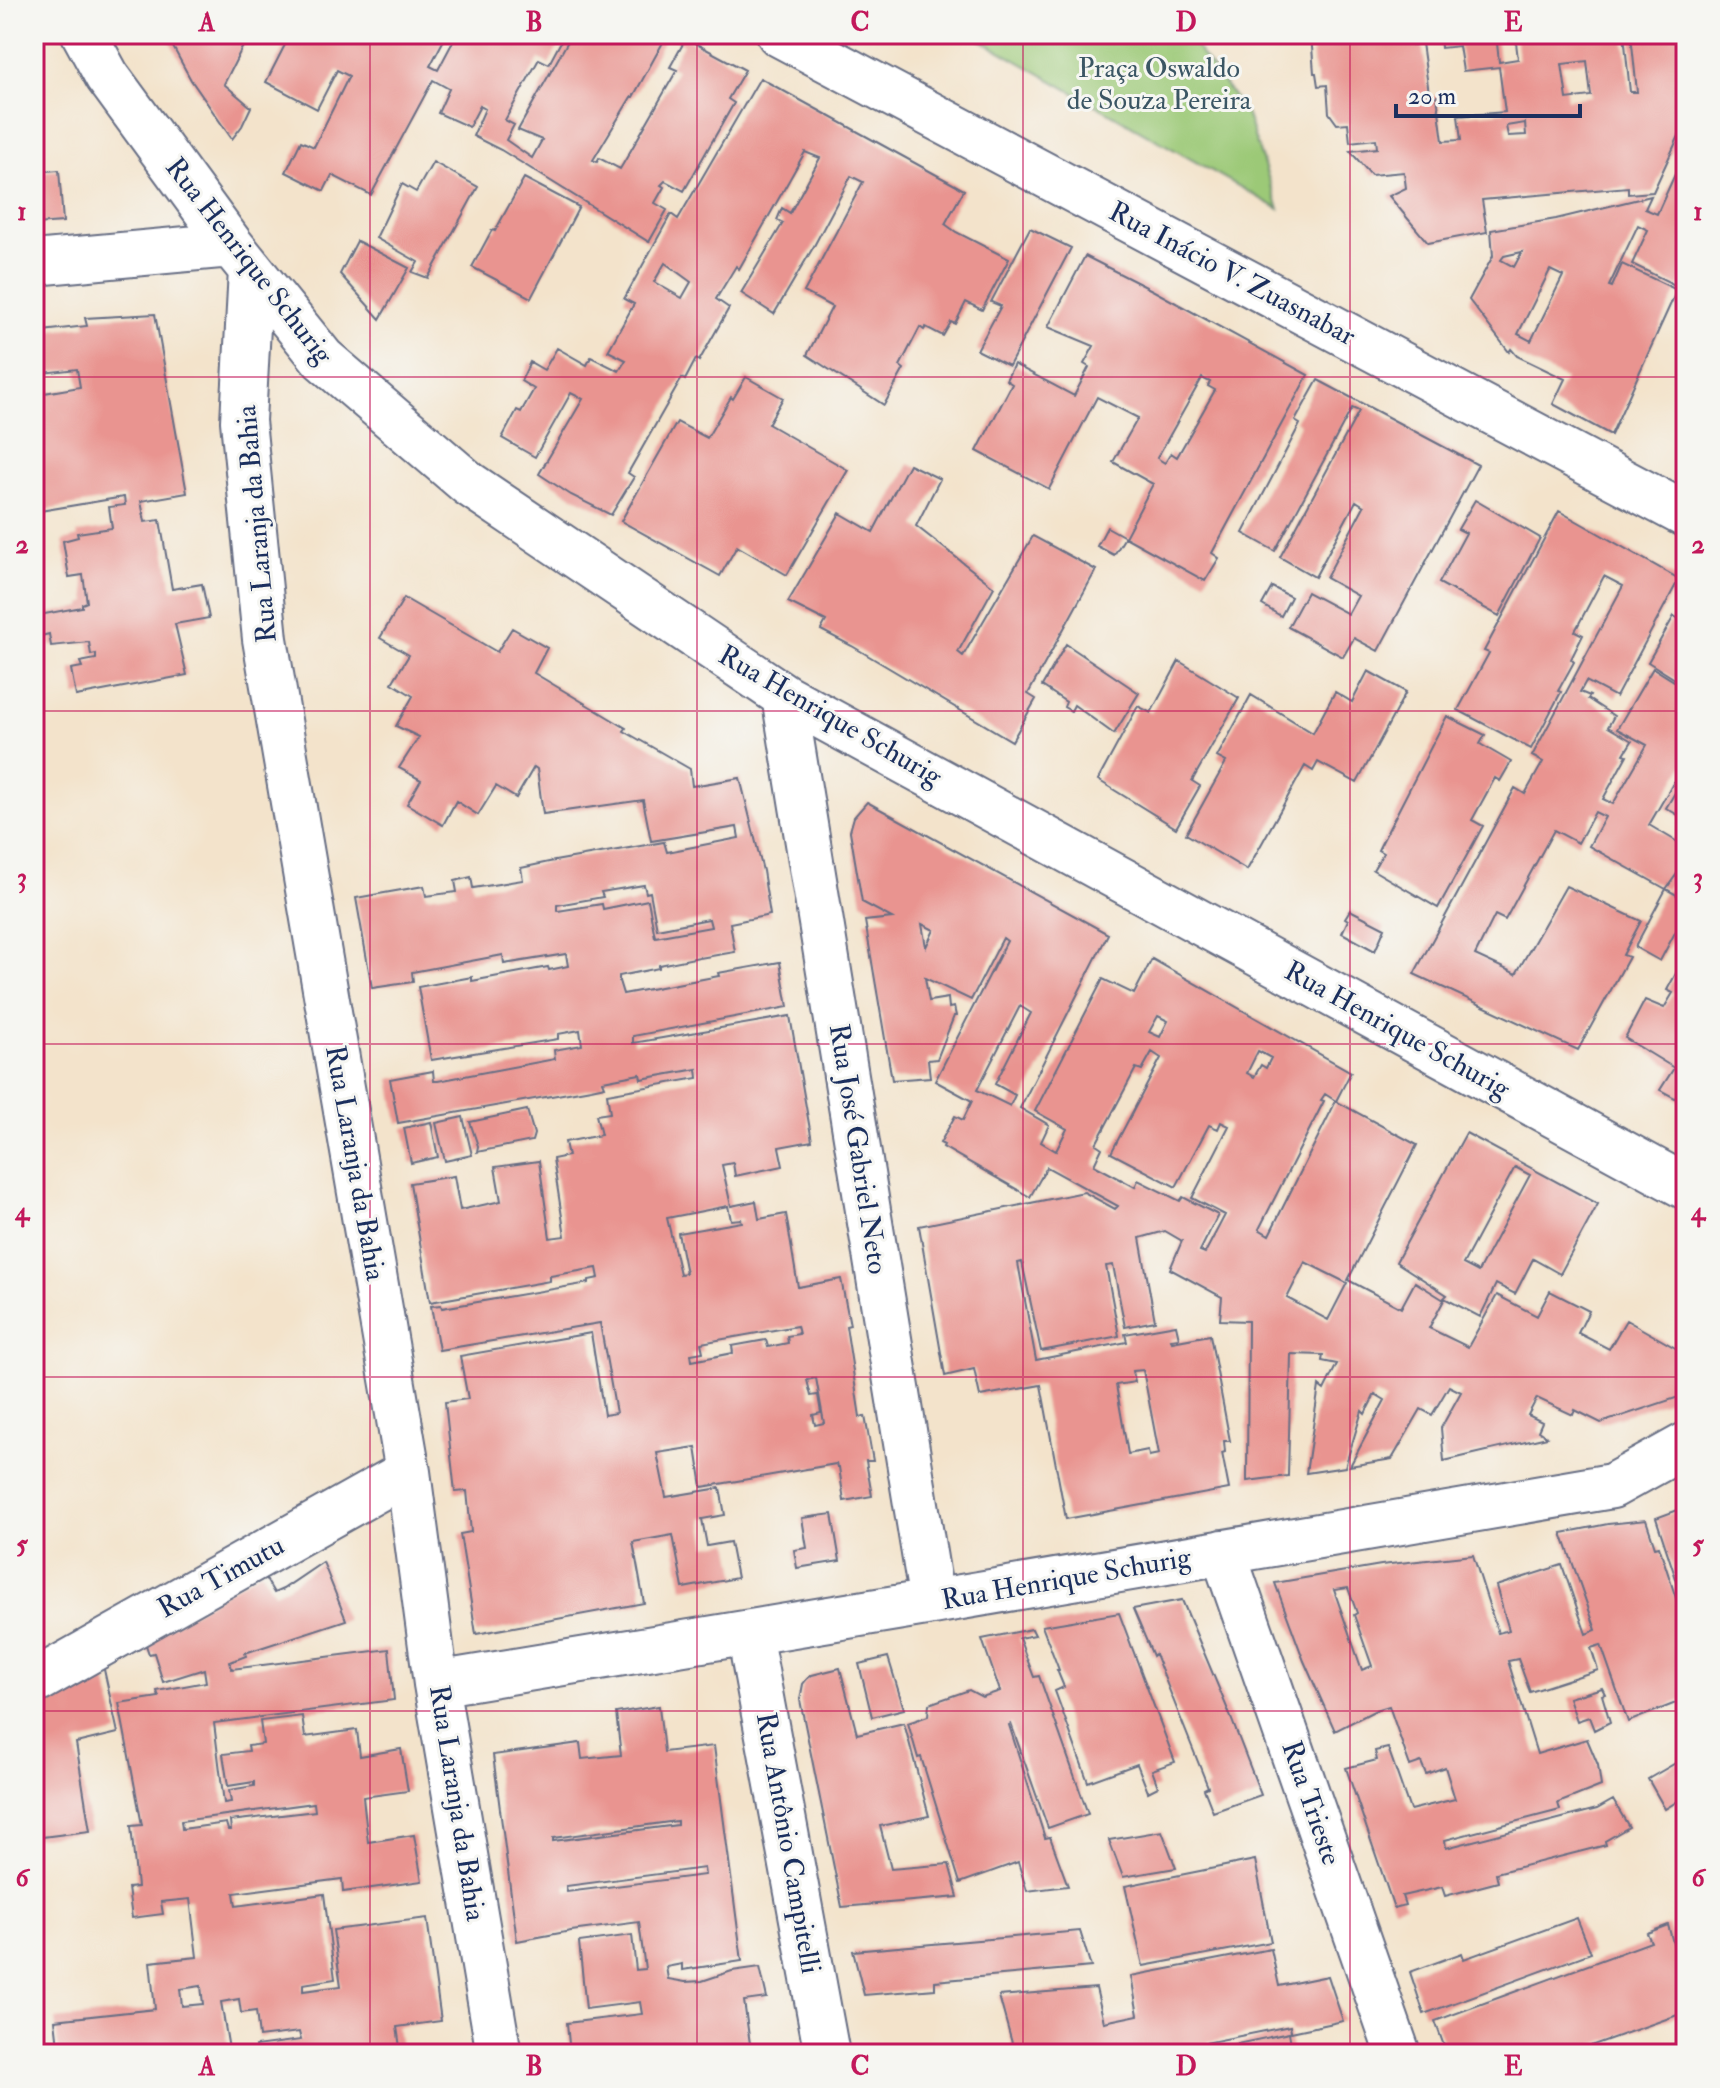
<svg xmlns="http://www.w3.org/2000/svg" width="1720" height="2088" viewBox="0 0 1720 2088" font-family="'IM FELL Double Pica',serif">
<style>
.green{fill:#9cc977;stroke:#5c7c6a;stroke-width:2}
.building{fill:#e99490;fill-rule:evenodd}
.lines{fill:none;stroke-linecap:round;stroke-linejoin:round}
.street-casing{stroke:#676e84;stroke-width:48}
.street{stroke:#fff;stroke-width:44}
.grid{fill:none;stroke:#c2185b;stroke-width:2;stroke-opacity:0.55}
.labels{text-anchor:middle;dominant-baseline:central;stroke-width:6;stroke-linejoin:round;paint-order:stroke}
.park-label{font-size:28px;fill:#3b5664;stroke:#f6f6f2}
.street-label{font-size:28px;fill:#1b2f5e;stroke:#f6f6f2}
.neatline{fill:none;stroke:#c2185b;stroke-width:3}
.grid-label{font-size:26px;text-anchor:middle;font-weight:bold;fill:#c2185b}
</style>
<rect width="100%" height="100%" fill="#f6f6f2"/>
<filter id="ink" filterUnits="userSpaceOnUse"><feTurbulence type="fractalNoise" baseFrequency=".0125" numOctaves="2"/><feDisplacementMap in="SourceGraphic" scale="16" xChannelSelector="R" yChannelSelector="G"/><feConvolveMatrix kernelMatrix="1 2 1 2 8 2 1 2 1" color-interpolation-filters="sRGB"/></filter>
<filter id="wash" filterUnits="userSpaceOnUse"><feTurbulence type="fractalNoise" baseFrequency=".006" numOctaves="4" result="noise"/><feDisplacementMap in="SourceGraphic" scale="32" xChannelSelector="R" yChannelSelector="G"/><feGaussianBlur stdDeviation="1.8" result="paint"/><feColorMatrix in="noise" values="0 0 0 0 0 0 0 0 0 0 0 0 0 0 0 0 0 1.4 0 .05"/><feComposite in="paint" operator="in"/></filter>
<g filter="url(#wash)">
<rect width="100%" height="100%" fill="#f3e3cb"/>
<path class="green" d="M970 34H1186L1246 113 1279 209Z"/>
<g id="blocks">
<path class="building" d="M166 34H249L224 84 251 107 242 126 232 139 191 80Z
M301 34H447L430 66 438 70 457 34H565L549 64 539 59 505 120 514 125 506 140 532 158 542 140 518 130 572 34H678L745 70 728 99 734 103 684 191 665 181 661 185 664 187 655 203 667 210 649 242 501 150 473 136 485 109 480 106 469 127 438 113 449 89 433 80 371 195 332 175 324 191 286 172 301 141 314 147 349 76 337 70 317 109 266 82 290 35 298 40ZM667 35 683 44 670 67 677 70 623 164 620 169 599 158 597 162 593 160 631 97H633Z
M1311 34H1411L1412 45 1422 43 1429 93 1410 95 1411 99 1437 96 1443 141 1461 140 1458 116 1505 112 1499 67 1463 71 1459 46 1441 48 1440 34H1496L1499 62 1518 59 1515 34H1624L1630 92H1637L1631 34H1686V126L1683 127 1653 192 1628 194V187L1482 200 1487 232 1428 243 1389 196 1406 188 1404 172 1371 175 1350 151 1377 148 1376 139 1350 142 1348 123 1337 124 1329 113 1327 85 1318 86 1316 73H1314ZM1587 61 1591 96 1567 99 1562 64ZM1525 123 1526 135 1508 136 1506 126Z
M760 78 964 190 945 224 956 232 1009 259 982 310 966 302 955 324 951 322 943 336 926 327 924 330 920 327 900 366 904 369 884 405 807 355 832 307 804 292 863 182 851 176 814 246 774 314 741 293 783 223 777 220 782 208 790 213 820 158 805 152 739 269 736 266 716 299 729 308 699 361 696 359 685 380 682 378 628 473 634 477 611 515 571 495 539 474 583 399 571 393 535 457 502 438 517 410 521 412 534 389 521 381 530 362 544 370 557 348 587 365 591 357 619 371 626 360 608 351 634 304 624 299 671 214 678 219ZM665 263 691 282 682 298 654 282Z
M40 93 41 131H34V94Z
M1686 150V272L1679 287 1632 264 1648 230 1638 225 1609 286 1612 287 1622 264 1677 290 1611 435 1553 404 1565 379 1517 356 1511 349 1509 352 1469 300 1493 256 1491 230 1556 219 1651 196 1645 209 1657 214ZM1522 252 1514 267 1501 260 1504 256ZM1550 270 1563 276 1531 341 1518 334Z
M433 162 478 187 428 278 412 272 418 262 376 238 402 184 416 192Z
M59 170 63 222 34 224V172Z
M524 178 579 207 531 298 472 267 492 230 495 231Z
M1030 228 1071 248 1009 366 977 350 1001 306 991 302Z
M357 241 409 268 380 319 340 274Z
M1085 256 1154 291 1308 375 1212 553 1219 558 1205 581 1125 537 1153 484 1113 462 1138 418 1097 397 1049 489 977 451 1012 384 1006 380 1014 364 1074 396 1089 367 1084 364 1094 346 1048 327ZM1202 378 1210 382 1208 386 1215 390 1177 457 1171 453 1165 463 1157 458Z
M155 314 187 493 141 501 145 522 160 520 172 589 202 584 209 618 175 624 187 675 76 696 71 669 82 667 80 662 96 659V654L91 655 89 642 51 646 49 634 41 636 39 615 82 607V604L87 602 83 575 69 577 63 541 78 537 77 533 112 528 109 507 125 505 124 497 34 512V386L42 385 44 393 80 387 77 369 34 374V332L87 326 85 318Z
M746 377 783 398 768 424 848 470 787 575 737 546 720 576 621 521 677 422 707 438 731 397 733 399Z
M1318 380 1478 465 1378 651 1354 638 1343 657 1288 627 1307 592 1348 614 1358 596 1326 578 1364 506 1356 501 1315 577 1280 557 1359 411 1352 408 1275 551 1243 533 1300 424 1295 421Z
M909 464 940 479 916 526 994 587 958 652 963 656 1033 536 1096 570 1028 694 1036 699 1012 741 852 646 821 630 826 621 788 602 840 513 873 532Z
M1475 500 1540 538 1499 616 1439 583 1466 533 1458 529Z
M1559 511 1679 579 1616 697 1586 681 1580 692 1590 696 1588 699 1614 716 1608 727 1632 741 1624 754 1627 755 1603 799 1613 804 1647 745 1617 729 1653 668 1682 686 1683 684 1648 662 1674 616 1686 623V748L1684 752 1686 753V761L1649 825 1686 847V861L1666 889 1589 846 1605 817 1595 812 1578 843 1554 830 1505 920 1495 915 1475 955 1516 974 1566 886 1641 921 1623 955 1629 957 1578 1050 1414 974 1515 788 1525 794 1543 762 1532 756 1623 586 1604 576 1575 631 1583 635 1571 659 1574 662 1558 691 1561 692 1531 749 1458 710 1489 653 1484 651Z
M1107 527 1125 537 1114 555 1097 546Z
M1272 587 1291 597 1281 616 1262 605Z
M404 598 497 652 512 628 547 648 534 673 626 728 624 731 690 769 692 786 740 778 763 871 770 915 730 923 735 952 700 958 699 957 659 965V968L619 976V981L623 994 719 976 718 973 780 962 788 1007 633 1036V1043L790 1016 812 1141 779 1147 783 1166 735 1176 733 1163 722 1165 731 1206 756 1201 759 1219 786 1214 798 1287 841 1279 850 1325 846 1326 860 1417 865 1416 873 1461H866L872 1496 844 1501 839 1467H837L836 1464 702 1487 696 1447 657 1453 666 1497 720 1488 725 1515 702 1519 707 1546 730 1542 737 1578 683 1588 673 1535 633 1542 644 1603 476 1634 460 1534 471 1532 467 1491 455 1492 445 1402 468 1399 460 1356 591 1333 604 1415 616 1413 600 1323 439 1350 431 1306 441 1305 442 1308 589 1283V1280L599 1278 597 1268 550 1276V1281L430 1302 410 1183 454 1176 460 1210 501 1201 495 1167 539 1161 550 1238 565 1236 553 1159 568 1156 565 1142 601 1135 596 1115 610 1113 607 1094 698 1078 697 1069 641 1079 640 1074 603 1081 605 1086 591 1089 398 1123 390 1079 433 1071 434 1081H438L555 1059 554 1050 582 1045 580 1030 558 1034V1039L431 1060 418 987 472 977V981L548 967 549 970 568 966 566 954 504 964 503 955 412 972 413 982 372 988 356 898 424 886 426 896 457 892 455 881 471 877 473 888 523 880 521 868 549 862 664 842 667 852 739 838 737 827 651 841 643 800 543 814 537 769 534 767 516 798 496 786 478 815 456 801 443 825 407 804 421 780 399 768 419 737 396 726 413 696 392 683 409 655 380 638ZM644 885 646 893 650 892 657 929 709 919 711 927 655 937 648 900 603 909 602 904 558 911 557 910V905L603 897 601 892ZM728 1206 731 1220 741 1219 742 1222 678 1233 686 1273 680 1274 667 1218ZM797 1326 799 1334 787 1336 788 1343 768 1347 766 1340 732 1346 733 1353 692 1361 691 1354 703 1352 701 1343ZM816 1378 824 1423 815 1425 813 1415 821 1413 818 1395 811 1396 807 1380Z
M1066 644 1139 693 1114 734 1074 705 1071 711 1064 707 1066 702 1042 686Z
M1179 661 1239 698 1192 781 1200 786 1176 828 1098 780 1138 706 1151 713Z
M1368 671 1406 692 1357 783 1318 762 1313 771 1305 766 1247 870 1186 834 1226 762 1217 757 1251 695 1313 733 1335 692 1352 702Z
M1447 716 1485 735 1480 744 1511 762 1500 781 1495 778 1472 820 1483 826 1438 908 1373 870 1383 853 1378 850 1379 848Z
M1686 774V817L1685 819 1666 808Z
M867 802 1108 934 1020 1108 1049 1125 1041 1142 1056 1151 1067 1129 1035 1111 1103 979 1134 994 1152 959 1351 1072 1336 1101 1325 1094 1321 1100 1324 1101 1259 1229 1269 1235 1336 1101 1417 1145 1348 1280 1401 1308 1415 1282 1444 1300 1429 1328 1468 1347 1497 1295 1537 1316 1550 1291 1589 1311 1578 1333 1609 1349 1626 1320 1686 1354V1392L1682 1396 1601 1423 1575 1410 1573 1415 1537 1398 1528 1415 1542 1422 1538 1431 1547 1437 1444 1461 1441 1428 1461 1392 1449 1386 1432 1415 1421 1409 1392 1459 1350 1466 1385 1400 1375 1394 1365 1414 1362 1411 1345 1467 1306 1473 1319 1386 1324 1390 1337 1364 1322 1361 1323 1355 1291 1354 1288 1476 1247 1481 1248 1321 1220 1320 1222 1297 1170 1269 1182 1241 1165 1231 1140 1238 1155 1321 1125 1327 1113 1265 1106 1266 1119 1336 1041 1351 1022 1262 1018 1263 1036 1360 1127 1342 1125 1334 1176 1325 1179 1338 1171 1339 1172 1342 1210 1335 1230 1441H1224L1225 1452 1222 1453 1229 1489 1066 1519 1041 1385 980 1396 974 1369 945 1376 919 1226 1084 1192 1115 1209 1118 1206 1047 1167 1030 1197 943 1147 944 1145 940 1143 955 1116 963 1120 972 1101 935 1081 1007 941 1003 938 971 1000 925 978 929 1001 948 998 949 1008 954 1007 956 1016H954L937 1059 928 1060 930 1077 892 1080 865 921 892 918 862 902 850 831 854 817ZM922 924 934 930 926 947ZM1020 1006 1031 1013 995 1084 1015 1095 1010 1106 977 1090ZM1158 1016 1168 1021 1160 1037 1149 1032ZM1258 1051 1271 1058 1266 1068 1261 1065 1254 1077 1247 1073ZM1152 1052 1161 1058 1111 1153 1176 1187 1209 1125 1218 1129 1221 1122 1229 1126 1192 1198 1225 1215 1205 1253 1200 1251 1218 1215 1183 1197 1180 1201 1138 1180 1135 1187 1094 1165 1102 1148 1096 1144 1136 1068 1142 1070ZM1305 1262 1347 1283 1328 1320 1287 1298ZM1143 1370 1159 1454 1149 1456 1148 1450 1128 1454 1116 1385 1135 1382 1133 1371Z
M1666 889 1686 900V912L1660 961 1635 947Z
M1350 910 1385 928 1375 951 1342 933 1348 920 1345 918Z
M1686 955V1104L1660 1090 1674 1068 1625 1038 1645 1000 1664 1008 1673 993 1667 990Z
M527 1110 534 1134 532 1141 477 1152 478 1146 470 1122Z
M463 1117 472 1155 445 1161 436 1123Z
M431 1122 438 1157 411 1163 404 1128Z
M1466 1133 1598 1204 1560 1274 1533 1259 1515 1294 1496 1284 1480 1317 1444 1298 1447 1295 1396 1262ZM1515 1167 1530 1175 1478 1272 1463 1264Z
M1686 1507V1606H1685L1656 1518Z
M832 1514 840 1561 797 1568 794 1550 807 1548 802 1518Z
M1646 1520 1655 1547 1659 1546 1686 1629V1699L1628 1722 1601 1645 1591 1648 1598 1670 1530 1692 1518 1659 1508 1661 1537 1754 1587 1739 1598 1765 1601 1786 1558 1803 1560 1810 1445 1840 1446 1848 1597 1809 1613 1800 1629 1827 1605 1841 1606 1845 1496 1873 1498 1882 1445 1896 1442 1887 1402 1896 1405 1905 1394 1908 1346 1768 1377 1760 1375 1751 1388 1748 1410 1810 1455 1799 1445 1767 1426 1774 1421 1762 1410 1766 1389 1706 1376 1710 1335 1731 1304 1661 1275 1583 1381 1565 1473 1555 1498 1633 1509 1630 1496 1586 1562 1565 1586 1634 1596 1630 1562 1533 1608 1524ZM1348 1588 1357 1613 1354 1615 1372 1666 1362 1670 1334 1590Z
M323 1562 346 1620 248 1652 245 1653 246 1656 230 1662 232 1669 389 1649 394 1700 214 1723 224 1803 231 1802 229 1790 254 1786V1782L228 1786 223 1754 249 1751 248 1746 263 1744 260 1721 302 1716 305 1737 357 1730 360 1756 401 1749 408 1791 363 1797 368 1842 414 1835 422 1881 343 1892 342 1879 234 1893 236 1906 324 1894 335 1979 303 1984V1991L341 1986 333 1930 427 1918 441 2021 397 2027 401 2054H256L255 2046 301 2040 299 2032 259 2037 256 2011 241 2013 239 1999 221 2002 229 2049 189 2054H150L149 2051 130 2054H59L55 2020 155 2009 150 1962 197 1957 190 1899 161 1902 163 1914 132 1918 128 1888 137 1887 131 1826 142 1825 119 1703 159 1697 157 1691 206 1682 204 1669 163 1682 154 1653 149 1654 145 1642 261 1571 274 1593 283 1589ZM314 1803 315 1811 230 1821 231 1830H228L226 1823 182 1829 181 1821ZM201 1986 203 2004 182 2006 180 1989Z
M1182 1600 1228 1710 1261 1795 1213 1812 1204 1789 1208 1787 1155 1654 1153 1656 1133 1609Z
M1119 1613 1175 1762 1152 1770 1158 1787 1148 1792 1137 1764 1088 1782 1055 1691 1064 1687 1057 1670H1059L1042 1626Z
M1032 1629 1035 1635 1019 1638 1034 1677 1039 1676 1088 1814 1048 1828 1011 1724 1009 1725 1045 1838 1050 1837 1068 1886 1027 1891 1018 1862 960 1883 921 1757 918 1758 908 1723 928 1716 929 1704 969 1690 982 1697 1000 1691 982 1639Z
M888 1657 904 1709 872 1717 859 1664Z
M103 1665 118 1733 76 1743 90 1831 34 1838V1703Z
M840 1668 857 1734 904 1723 929 1816 880 1826 891 1869 949 1864 958 1897 842 1907 800 1700 803 1684 807 1679 812 1675Z
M1602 1688 1605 1694 1602 1695 1610 1722 1594 1730 1589 1717 1577 1721 1569 1698Z
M659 1706 664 1752 714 1746 742 1961 682 1970V1964L666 1967 668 1979 685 1982 702 1981 732 1971 760 1967 767 1998 744 2001 750 2044H758L759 2054H570L567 2023 642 2014 640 2002 586 2009 579 1942 632 1935 636 1970 645 1969 639 1922 571 1931 517 1941 493 1755 580 1743 582 1759 621 1755 616 1713ZM677 1821V1825L553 1841V1838ZM704 1868 705 1875 567 1892 566 1886Z
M1686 1757V1796L1665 1809 1648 1779Z
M1162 1831 1176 1868 1123 1877 1109 1840Z
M1255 1860 1271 1942 1143 1966 1125 1886Z
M1577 1918 1591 1953 1424 2014 1410 1972 1462 1953 1464 1959Z
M1668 1925 1681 1971 1686 1969V2012L1568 2054H1447L1435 2021 1651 1942 1647 1933Z
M1080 1931 1091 1967 935 1981V1989L864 1995 853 1951Z
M1271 1949 1279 1986 1328 1976 1343 2021 1291 2032 1290 2026 1151 2054H1015L999 1996 1096 1988 1104 2022 1138 2015 1131 1976Z
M1289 2033 1293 2054H1195L1194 2053Z"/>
</g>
</g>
<g filter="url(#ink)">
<use href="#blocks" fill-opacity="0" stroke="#676e84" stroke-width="2"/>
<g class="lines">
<defs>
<path id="street" d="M84 34 107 76 231 245 323 359 469 484 784 696 1686 1187
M779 34 1686 515
M34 263 231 245
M251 270 243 421 265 639 408 1472 436 1684 499 2054
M784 696 932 1602
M1223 1552 1398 2054
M749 1633 827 2054
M34 1682 408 1472
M436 1684 932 1602 1612 1486 1686 1445"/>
</defs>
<use href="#street" class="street-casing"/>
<use href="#street" class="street"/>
</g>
</g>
<path class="grid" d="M370 34V2054M697 34V2054M1023 34V2054M1350 34V2054M34 377H1686M34 711H1686M34 1044H1686M34 1377H1686M34 1711H1686"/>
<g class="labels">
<g class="park-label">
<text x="1159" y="68">Praça Oswaldo<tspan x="1159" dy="32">de Souza Pereira</tspan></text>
</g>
<g class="street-label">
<text transform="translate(249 261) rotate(52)">Rua Henrique Schurig</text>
<text transform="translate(1232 274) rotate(28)">Rua Inácio V. Zuasnabar</text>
<text transform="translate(257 524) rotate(-95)">Rua Laranja da Bahia</text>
<text transform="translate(830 716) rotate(30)">Rua Henrique Schurig</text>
<text transform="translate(1397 1030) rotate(29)">Rua Henrique Schurig</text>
<text transform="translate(858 1149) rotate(81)">Rua José Gabriel Neto</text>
<text transform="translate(355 1163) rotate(80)">Rua Laranja da Bahia</text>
<text transform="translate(221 1577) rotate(-29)">Rua Timutu</text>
<text transform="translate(1066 1579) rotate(-10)">Rua Henrique Schurig</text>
<text transform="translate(457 1803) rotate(81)">Rua Laranja da Bahia</text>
<text transform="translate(1311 1803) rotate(71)">Rua Trieste</text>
<text transform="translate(788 1843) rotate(80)">Rua Antônio Campitelli</text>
</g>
</g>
<rect width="1720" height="2088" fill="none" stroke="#f6f6f2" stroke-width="88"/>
<path d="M1396 104v12h184v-12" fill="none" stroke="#1b2f5e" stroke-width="4"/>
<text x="1408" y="104" font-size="24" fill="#1b2f5e" stroke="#f6f6f2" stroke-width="6" paint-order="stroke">20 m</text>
<rect x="44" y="44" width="1632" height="2000" class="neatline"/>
<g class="grid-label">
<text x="207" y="31">A</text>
<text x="534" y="31">B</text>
<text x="860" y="31">C</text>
<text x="1186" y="31">D</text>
<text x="1513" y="31">E</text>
<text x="22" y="220">1</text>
<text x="1698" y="220">1</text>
<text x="22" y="553">2</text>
<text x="1698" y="553">2</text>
<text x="22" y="886">3</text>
<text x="1698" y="886">3</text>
<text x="22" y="1220">4</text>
<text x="1698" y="1220">4</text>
<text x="22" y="1553">5</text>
<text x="1698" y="1553">5</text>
<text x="22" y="1886">6</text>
<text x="1698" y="1886">6</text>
<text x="207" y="2075">A</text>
<text x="534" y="2075">B</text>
<text x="860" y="2075">C</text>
<text x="1186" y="2075">D</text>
<text x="1513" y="2075">E</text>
</g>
</svg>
